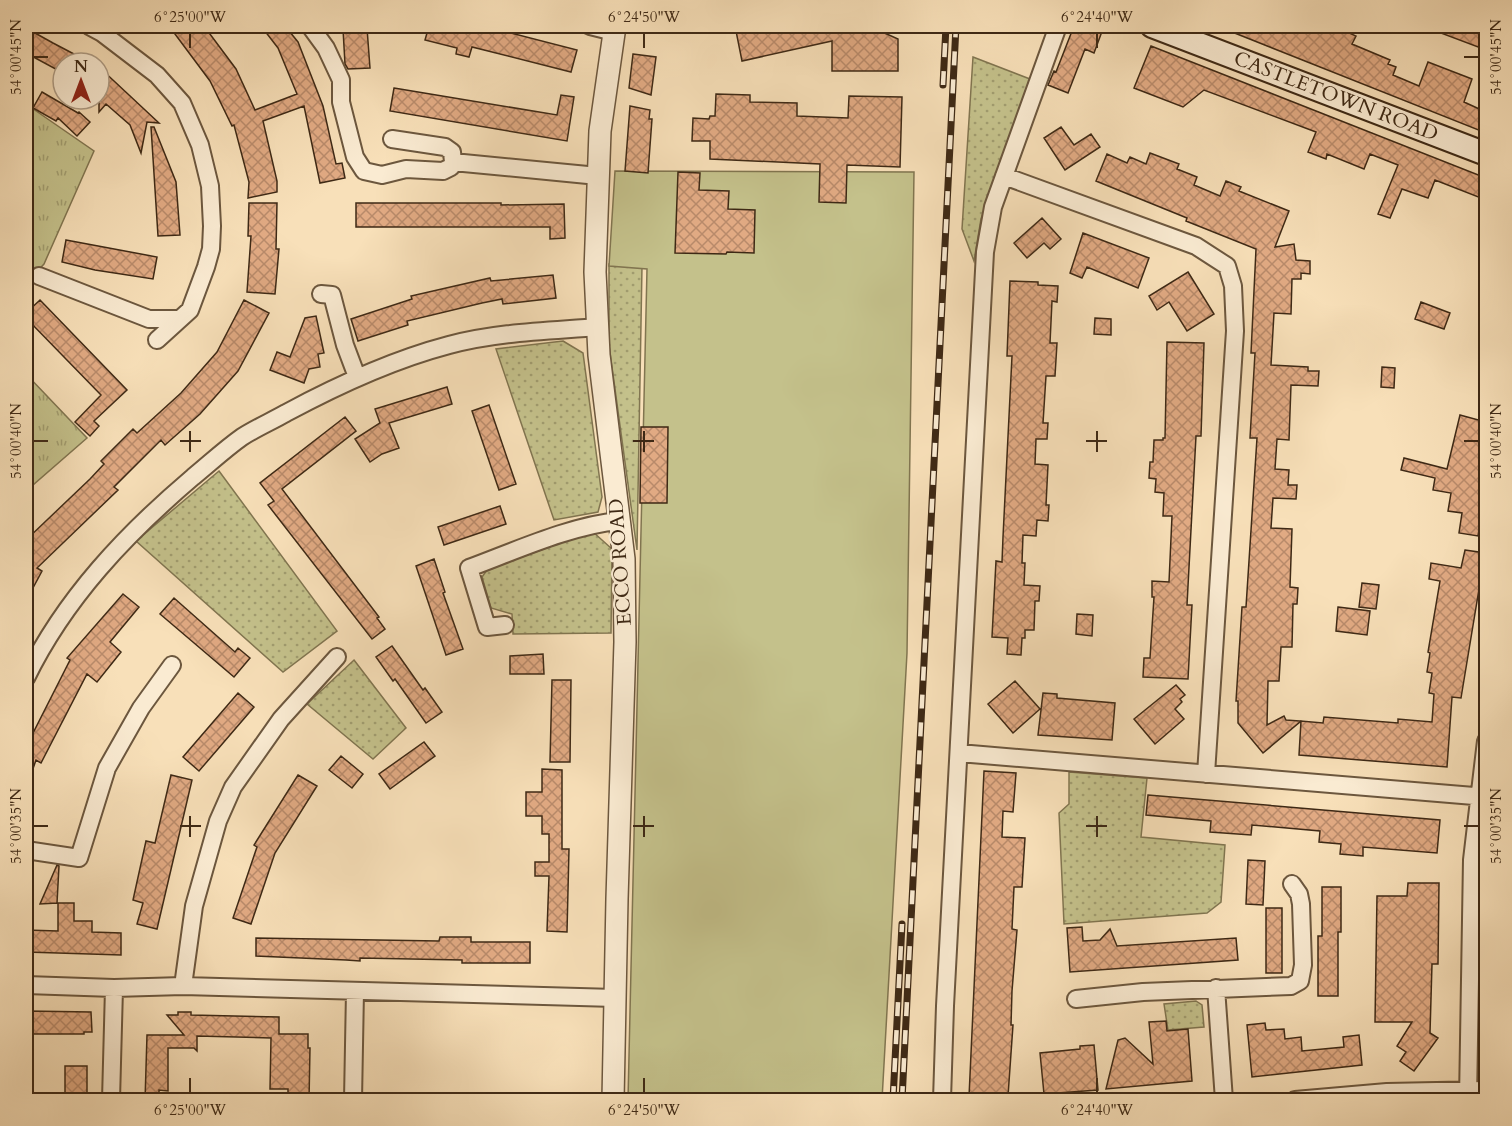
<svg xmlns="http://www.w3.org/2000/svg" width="1512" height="1126" viewBox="0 0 1512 1126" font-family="Cardo,serif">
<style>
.grass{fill:url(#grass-dots);stroke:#817550;stroke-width:1.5}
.park{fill:url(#park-tufts);stroke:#817550;stroke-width:1.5}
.pitch{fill:#c4c18b;stroke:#817550;stroke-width:1.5}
.building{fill:url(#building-cross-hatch);stroke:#3e2915;stroke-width:1.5}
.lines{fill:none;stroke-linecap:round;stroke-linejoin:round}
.minor-casing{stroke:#6c573e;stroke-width:20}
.tertiary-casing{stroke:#6c573e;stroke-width:24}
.secondary-casing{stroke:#3e2915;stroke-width:26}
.minor{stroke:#faebd2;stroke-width:16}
.tertiary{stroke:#faebd2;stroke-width:21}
.secondary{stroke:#faebd2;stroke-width:22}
.rail-casing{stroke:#3e2915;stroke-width:7}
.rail{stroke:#faebd2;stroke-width:4.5;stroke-dasharray:14;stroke-linecap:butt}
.ticks{fill:none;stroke:#3e2915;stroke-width:2}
.labels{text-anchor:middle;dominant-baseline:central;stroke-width:4.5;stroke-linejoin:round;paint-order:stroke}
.street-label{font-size:20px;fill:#3e2915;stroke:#faebd2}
.neatline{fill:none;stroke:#3e2915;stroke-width:2}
.ticks-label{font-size:15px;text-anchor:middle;fill:#3e2915}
</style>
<defs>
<pattern id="grass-dots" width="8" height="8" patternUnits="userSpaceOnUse" patternTransform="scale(1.5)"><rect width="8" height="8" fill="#c4c18b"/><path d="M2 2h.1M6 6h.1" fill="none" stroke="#a19d70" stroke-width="1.8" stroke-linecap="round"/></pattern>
<pattern id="park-tufts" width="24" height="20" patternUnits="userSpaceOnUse" patternTransform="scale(1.5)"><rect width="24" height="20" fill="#c4c18b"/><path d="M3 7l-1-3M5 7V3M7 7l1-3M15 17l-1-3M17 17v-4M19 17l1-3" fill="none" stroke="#a19d70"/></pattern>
<pattern id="building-cross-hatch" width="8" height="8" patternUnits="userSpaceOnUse" patternTransform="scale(1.5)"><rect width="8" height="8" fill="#e1aa83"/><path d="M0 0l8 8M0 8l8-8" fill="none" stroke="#b88a6a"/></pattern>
</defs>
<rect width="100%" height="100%" fill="#f8e0b9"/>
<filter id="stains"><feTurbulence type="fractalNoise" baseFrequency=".00333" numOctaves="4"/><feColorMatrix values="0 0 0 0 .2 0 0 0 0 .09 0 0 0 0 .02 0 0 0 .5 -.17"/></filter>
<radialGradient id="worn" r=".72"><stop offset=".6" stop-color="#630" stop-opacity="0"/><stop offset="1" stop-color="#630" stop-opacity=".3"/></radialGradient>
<path class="grass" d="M973 57 1030 79 981 219 974 261 962 229Z
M609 264 642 266 637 550 609 345Z
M563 341 583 353 602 497 598 512 554 520 496 349Z
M219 471 337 631 283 672 136 541Z
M592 531 612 549 611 633 513 634 512 614 491 608 482 577 487 570Z
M354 660 406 728 373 759 307 704Z
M1069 772 1147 778 1141 837 1225 845 1221 902 1207 913 1064 924 1059 813 1069 804Z
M1196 1001 1202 1005 1204 1027 1168 1030 1164 1004Z"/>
<path class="park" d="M26 104 94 151 44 264 26 283Z
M26 374 87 438 26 491Z"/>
<path class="pitch" d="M615 171 914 172 907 653 882 1100H628L647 269 609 266Z"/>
<path class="building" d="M169 26H204L236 69 255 110 297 94 278 48 261 26H285L298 42 323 106 336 164 342 163 345 178 320 183 304 106 263 121 277 181V192L248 198 249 182 234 125 232 126 210 81Z
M429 26H484L577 50 571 72 472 47 469 57 456 54 457 48 425 40Z
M735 26H869L898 39V71H832V41L742 61Z
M1074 26H1104L1094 53 1085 49 1068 93 1048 85 1054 71 1056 72Z
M1217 26H1334L1356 36 1352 44 1390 60 1388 64 1396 67 1393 75 1419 86 1428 62 1472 79 1464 102 1486 112V133Z
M1425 26H1486V50L1425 27Z
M26 28 53 43 91 63H63V73L26 53Z
M367 28 370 68 348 69 345 64 343 29Z
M1151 46 1486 178V200L1435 180 1428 198 1402 189 1390 218 1378 214 1398 165 1370 154 1364 169 1327 154 1326 159 1308 152 1316 132 1204 90 1183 107 1134 88Z
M633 54 656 57 651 95 629 88Z
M99 67 159 123 147 122 141 153 130 125 106 104 99 112Z
M394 88 557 115 561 95 574 97 567 141 390 111Z
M42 92 78 113 79 112 90 122 77 136 58 118 56 121 33 108Z
M716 94 750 95V102L797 103V116L848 118 849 96 902 97 900 167 847 165 846 203 819 202 820 164 710 159V141H692L693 118 709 119 710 116H715Z
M630 106 650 110 649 119H652L648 173 625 171Z
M151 127H154L176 182 180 235 158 236Z
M1061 127 1074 145 1091 134 1100 147 1065 170 1044 138Z
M1150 153 1179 164 1177 169 1197 177 1194 185 1220 196 1226 181 1241 187 1239 191 1289 211 1275 247 1294 244 1296 260 1310 261V274L1301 273V279H1292L1291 314 1274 313 1271 365 1308 367V371H1319L1318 386 1291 385 1289 440 1277 439 1275 469 1289 470 1288 485H1297L1296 499 1273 498 1271 528 1292 529 1290 587 1298 588 1297 604H1293L1292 647H1281L1279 681H1268L1267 725 1284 716 1286 720 1301 721 1263 753 1238 723V701H1236L1242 607H1246L1257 438H1250L1255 353H1251L1256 249 1186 221 1187 218 1096 181 1107 154 1127 163 1130 157 1146 164Z
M678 172 700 173 699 190 729 191 728 209 755 210 754 253 727 252 726 254 675 253Z
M249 203H277L276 249H279L275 294 247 292 251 236H248Z
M356 203H501V205L564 204 565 238 550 239V227H356Z
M1042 218 1061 239 1050 249 1044 243 1027 258 1014 243Z
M1083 233 1149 258 1138 288 1087 267 1082 278 1070 273Z
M66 240 157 257 153 279 95 270 62 262Z
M1188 272 1214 314 1187 331 1169 302 1157 310 1149 296Z
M553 275 556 298 503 304 502 299 482 303 407 321 408 325 358 341 351 319 412 299 411 296 490 278 491 281Z
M1010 281 1038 282V285L1058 286 1057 302 1052 301 1050 343H1057L1055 376H1046L1043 423H1048L1047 439H1036L1035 464 1048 465 1046 505H1049L1048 521 1037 520 1036 536 1023 535 1022 563H1025L1024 585 1040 586 1039 601H1035L1034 630H1025V638H1022L1021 655 1007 654 1008 638 992 637 996 561 1002 562 1003 537 1012 356H1007Z
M40 300 127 390 94 421 99 426 90 436 75 422 101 395 26 318V313Z
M244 300 269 313 238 371 200 414 165 445 161 440 114 487 118 490 37 568 42 571 26 601V540L90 479 104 464 101 461 133 429 137 433 181 393 217 352Z
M1421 302 1450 313 1444 329 1415 319Z
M316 316 324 353 318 354 320 367 309 369 304 383 270 370 277 352 290 357 305 318Z
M1095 318 1111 319V335L1094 334Z
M1167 342 1204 343 1201 436H1196L1187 605H1192L1188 679 1143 677 1144 658H1150L1154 597H1152V581L1169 582 1172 516H1163L1164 493 1155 492 1156 479 1149 478 1150 462H1153L1154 440H1163V438H1165Z
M1382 367 1395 368 1394 388 1381 387Z
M447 387 452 404 389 423 399 448 382 454 370 462 355 439 380 423 375 409Z
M489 405 516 484 499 490 472 411Z
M1460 415 1486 422V462L1481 496 1484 497 1478 536 1459 533 1462 513 1448 511 1451 493 1433 490 1435 478 1401 470 1404 458 1447 469Z
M345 417 356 431 282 489 379 617 377 618 385 629 372 639 268 505 274 501 260 483Z
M641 427H668L667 503H640Z
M500 506 506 524 444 545 438 527Z
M1465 550 1485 553 1461 698 1452 697 1447 767 1299 755 1301 721 1323 723 1324 717 1398 723V719L1432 722 1434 694 1429 693 1432 673 1427 672 1430 653 1428 652 1440 581 1429 579 1431 563 1461 568Z
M434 559 445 592 443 593 463 649 446 655 416 566Z
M1362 583 1379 585 1376 609 1359 607Z
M123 594 139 607 110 642 121 652 97 682 87 674 41 763 36 760 28 783H26V747L70 660 67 658Z
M174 598 235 652 238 648 250 658 234 677 160 614Z
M1338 607 1370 611 1367 635 1336 631Z
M1077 614 1093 615 1092 636 1076 634Z
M392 646 423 690 425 688 442 712 426 723 395 679 393 681 376 657Z
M543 654 544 674H510V656Z
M552 680H571L570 762H550Z
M1015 681 1040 709 1013 733 988 704Z
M1176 685 1185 695 1180 699 1182 702 1175 709 1184 719 1155 744 1134 719Z
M238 693 254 707 199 771 183 757Z
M1043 693 1057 694V698L1115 703 1112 740 1038 735Z
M424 742 435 756 390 789 379 774Z
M341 756 363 774 352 788 329 770Z
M542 769 562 770V849H569L567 932 547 931 549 876H535V862H549V834H542V816H526V792H542Z
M984 771 1016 773 1013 812 1003 811 1002 837 1025 838 1022 887H1014L1012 929 1017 930 1012 991 1011 1025H1013L1008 1096H1005V1099L969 1097Z
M171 775 192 780 157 929 137 924 143 903 133 900 146 841 155 843Z
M298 775 317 786 275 853 251 924 233 918 257 847 254 845Z
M1148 795 1440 820 1437 853 1363 847V856L1340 854 1341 844 1319 842 1320 831 1252 825 1251 835 1210 832 1211 821 1146 815Z
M1248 860 1265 861 1263 905 1246 904Z
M57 865 59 866 57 903 40 904Z
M1408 883H1439L1438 964H1432L1430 1033 1438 1038 1414 1071 1400 1061 1406 1052 1397 1046 1412 1022H1375L1377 896H1407Z
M1322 887H1341V932H1338V996H1318V936H1322Z
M58 903H74V921H92V932L121 933V955L26 952V930L58 931Z
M1266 908H1282V973H1266Z
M1082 927 1083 941 1100 940 1110 929 1117 946 1236 938 1238 960 1070 972 1067 928Z
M440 937H471V942H530V963H462V960L360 958V961L346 960 256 956V938L439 941Z
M26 1011 91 1012 92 1032H84V1034H26Z
M178 1012H191V1015L279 1017V1034H308V1048H310L309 1101H288V1089H270L271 1038 197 1036V1051L194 1048H168V1091L159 1090V1101H145L147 1035H184L167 1015H178Z
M1166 1021 1167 1031 1188 1029 1192 1081 1106 1089 1118 1040 1125 1038 1153 1064 1149 1022Z
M1265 1023 1266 1030 1284 1029 1285 1039 1301 1037 1302 1051 1344 1047 1343 1037 1359 1035 1362 1065 1252 1077 1247 1025Z
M1094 1045 1098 1090 1044 1094 1040 1053 1080 1049V1046Z
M65 1066H87V1101H65Z"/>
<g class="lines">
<defs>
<path id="minor" d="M89 26 102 33 157 75 182 103 200 145 210 186 212 226 211 249 206 267 190 310 157 340
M310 26 326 48 341 80V102L355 157 364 171 382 175 406 169 443 171 451 167 453 162 452 152 445 147 392 139
M590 26 614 32
M453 162 598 176
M1004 176 1196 246 1227 266 1233 286 1235 331 1206 774
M39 276 149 319H180
M321 294 332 295 345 345 357 377
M505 625 487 627 469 568C515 551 572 525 619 521
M26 678C65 598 126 534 193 477 209 464 225 449 242 437 256 428 272 421 286 413 338 385 392 360 449 345 497 332 549 331 598 327
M959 753 1486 797
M26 850 79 858 107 768 141 708 172 665
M26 985 114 988 183 986 615 998
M183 986 194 906 218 821 233 787 281 719 337 657
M1216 988 1224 1100
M1076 999 1143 992 1291 986 1300 981 1303 965 1301 904 1299 894 1292 884
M111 1100 114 988
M353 1100 355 991
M942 1100 945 1006 985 252 993 207 1058 26
M1295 1100 1387 1092 1486 1090
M1468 1100 1472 860 1486 741"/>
<path id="tertiary" d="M613 1100 617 899 625 642 624 559 599 355 595 272 600 131 615 26"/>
<path id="secondary" d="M1152 26 1486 154"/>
</defs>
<use href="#minor" class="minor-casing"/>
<use href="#tertiary" class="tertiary-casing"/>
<use href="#secondary" class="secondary-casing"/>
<use href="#minor" class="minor"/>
<use href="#tertiary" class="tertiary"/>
<use href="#secondary" class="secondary"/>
<defs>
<path id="rail" d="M943 85 946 26
M893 1100 902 924
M902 1100 956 26"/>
</defs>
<use href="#rail" class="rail-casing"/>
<use href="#rail" class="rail"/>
</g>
<path class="ticks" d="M190 33V48M644 33V48M1097 33V48M33 57H48M1464 57H1479M190 431V452M644 431V452M1097 431V452M33 441H48M180 441H201M633 441H654M1086 441H1107M1464 441H1479M190 816V837M644 816V837M1097 816V837M33 826H48M180 826H201M633 826H654M1086 826H1107M1464 826H1479M190 1078V1093M644 1078V1093M1097 1078V1093"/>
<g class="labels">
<g class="street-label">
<text transform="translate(1336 96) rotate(21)">CASTLETOWN ROAD</text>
<text transform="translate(620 562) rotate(-94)">ECCO ROAD</text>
</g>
</g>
<rect width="1512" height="1126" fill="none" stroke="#f8e0b9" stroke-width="66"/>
<g transform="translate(81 81)"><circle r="28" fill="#faebd2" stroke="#af9d86" stroke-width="1.5"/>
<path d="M0-4.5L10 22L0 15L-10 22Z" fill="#8f2418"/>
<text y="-9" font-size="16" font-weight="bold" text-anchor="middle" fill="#3e2915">N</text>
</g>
<rect x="33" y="33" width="1446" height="1060" class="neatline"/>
<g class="ticks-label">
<text x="190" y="22">6°25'00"W</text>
<text x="644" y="22">6°24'50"W</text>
<text x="1097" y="22">6°24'40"W</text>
<text transform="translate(16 57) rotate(-90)" y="5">54°00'45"N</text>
<text transform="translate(1496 57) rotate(-90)" y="5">54°00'45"N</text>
<text transform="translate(16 441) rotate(-90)" y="5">54°00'40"N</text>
<text transform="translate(1496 441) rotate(-90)" y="5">54°00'40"N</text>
<text transform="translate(16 826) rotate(-90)" y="5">54°00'35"N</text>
<text transform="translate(1496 826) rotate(-90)" y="5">54°00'35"N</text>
<text x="190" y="1115">6°25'00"W</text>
<text x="644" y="1115">6°24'50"W</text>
<text x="1097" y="1115">6°24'40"W</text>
</g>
<rect width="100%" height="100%" filter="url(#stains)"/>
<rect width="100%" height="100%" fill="url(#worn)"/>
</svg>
